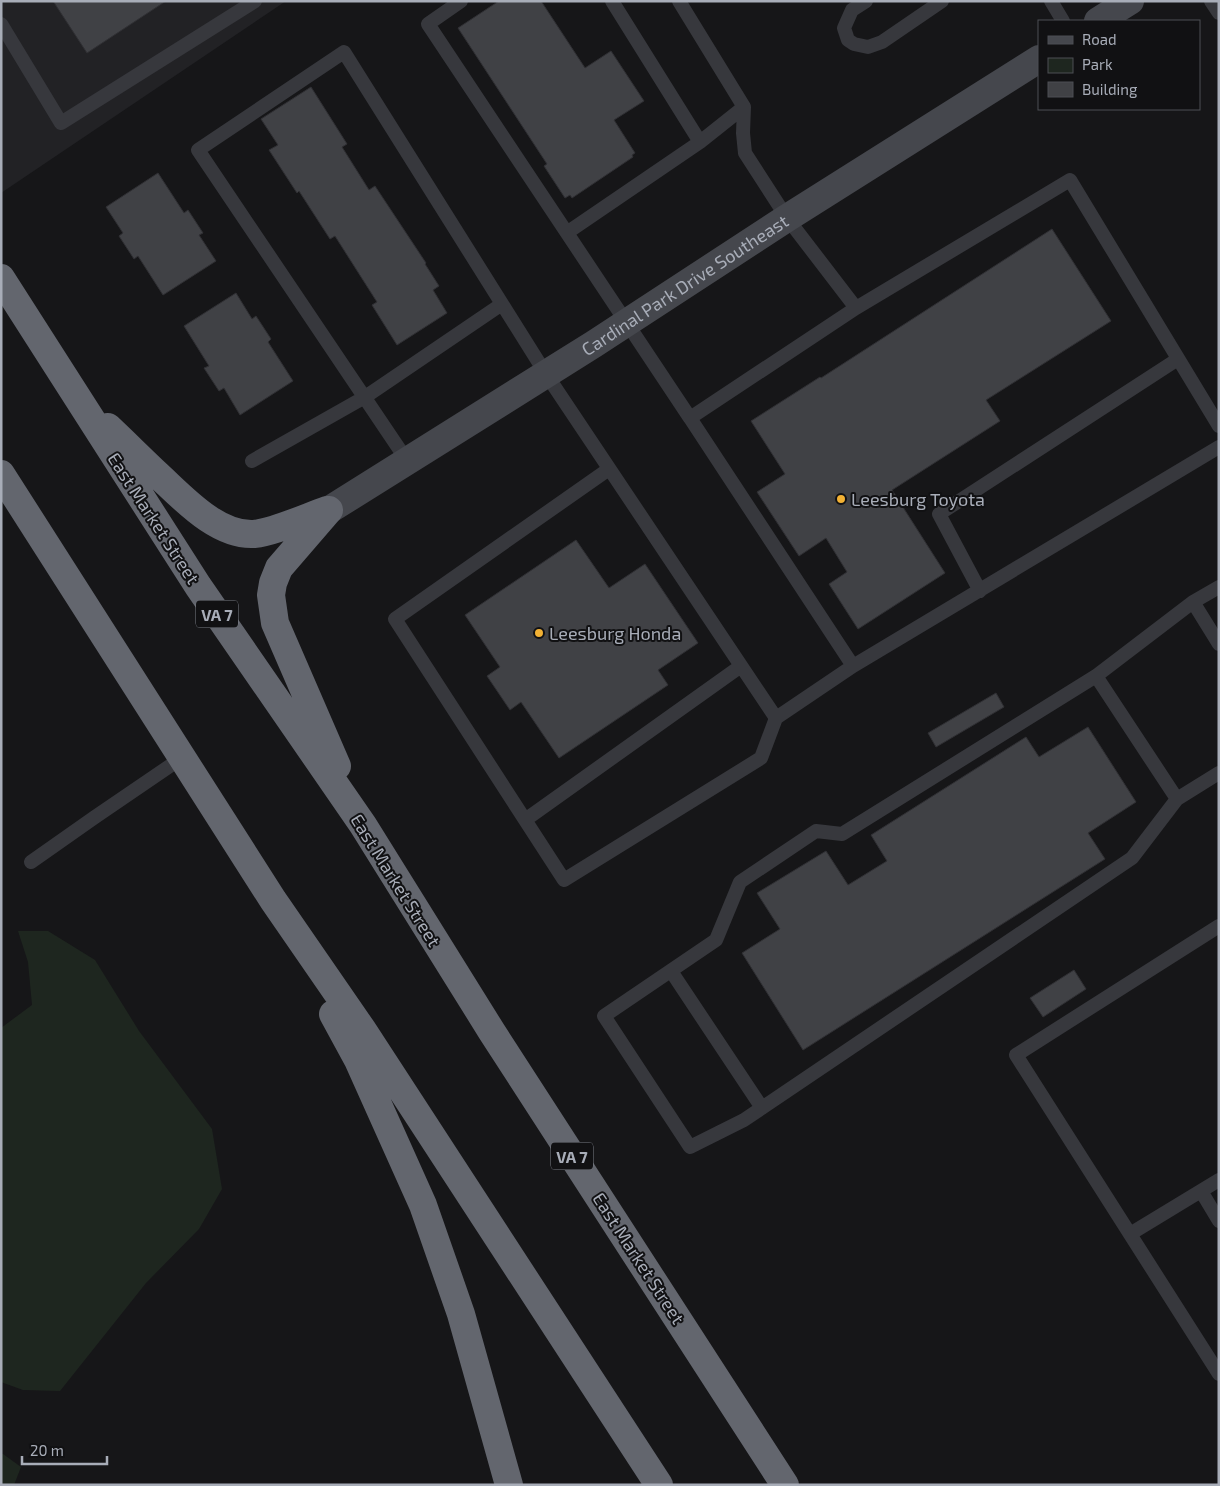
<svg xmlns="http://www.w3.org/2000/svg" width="1220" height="1486" viewBox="0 0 1220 1486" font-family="'Exo 2',sans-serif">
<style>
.built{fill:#222225}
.green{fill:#1e261f}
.building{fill:#404145;stroke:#303034}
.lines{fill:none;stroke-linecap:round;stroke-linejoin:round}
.lane{stroke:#37383d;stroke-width:14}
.secondary{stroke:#45474d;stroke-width:28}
.highway{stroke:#63666e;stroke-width:28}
.poi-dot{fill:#f2b134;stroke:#111113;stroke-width:2}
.labels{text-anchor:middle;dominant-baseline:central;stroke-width:4;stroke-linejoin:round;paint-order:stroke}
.shield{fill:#111113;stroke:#7b7e86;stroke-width:1}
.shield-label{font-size:16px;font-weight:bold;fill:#a8adb8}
.street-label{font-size:18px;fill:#a8adb8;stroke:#111113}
.poi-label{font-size:18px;fill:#a8adb8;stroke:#111113;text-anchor:start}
</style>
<rect width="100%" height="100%" fill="#161618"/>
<path class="built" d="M1 1H286L1 193Z"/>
<path class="green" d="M18 931H48L95 960 139 1031 212 1129 222 1189 199 1229 146 1283 60 1391 23 1390 1 1382V1028L32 1005 28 962Z
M1 1454H3L21 1467 14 1485H1Z"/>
<path class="building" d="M53 1H166L87 53Z
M499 1H541L585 68 611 51 644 101 614 120 635 153 632 155 633 157 572 198 570 195 565 198 544 166 547 164 458 28Z
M311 87 347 144 342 147 369 190 375 186 426 263 425 264 439 286 433 290 447 313 397 345 372 305 377 302 335 236 330 239 299 191 297 193 269 150 278 145 261 119Z
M158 173 184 213 188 210 203 233 199 235 216 261 163 295 138 256 134 259 119 236 123 233 106 207Z
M1052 229 1111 321 986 400 1000 421 892 490 945 573 858 629 829 584 847 572 826 538 799 556 757 492 785 474 751 421 820 377 821 378Z
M236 293 252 319 256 316 271 339 268 342 293 381 240 415 224 388 219 391 204 368 209 366 184 326Z
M576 540 609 588 645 564 698 643 658 670 668 685 559 758 521 702 510 710 487 676 500 667 465 615Z
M996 693 1004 707 936 747 928 733Z
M1088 727 1136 802 1088 833 1105 859 803 1050 742 953 780 929 757 893 826 851 848 885 887 861 871 835 1026 737 1039 757Z
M1074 970 1086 989 1043 1017 1030 998Z"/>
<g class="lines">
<path class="lane" d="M461 1 428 24 690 418
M612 1 700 142
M679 1 744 107 743 133 745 153 787 218 856 308
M866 1 852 10 844 28 848 40 854 44 868 47 882 42 942 1
M1051 1 1063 21
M1211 1 1219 13
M1 24 61 123 255 1
M568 232 700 142 744 107
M1219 426 1070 180 856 308 690 418 853 666 1219 447
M252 461 365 397 502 304
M408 462 198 150 344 52 546 374 776 718 853 666
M609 469 395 619 564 880 761 758 776 718
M1219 587 1193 602 1096 676 842 834 816 831 740 882 716 940 604 1016 690 1147 744 1120 1132 858 1177 799 1219 773
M980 591 939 514 1178 359
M1193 602 1219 644
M1096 676 1177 799
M525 820 741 666
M31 862 95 817 183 757
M1219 926 1016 1055 1219 1374
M671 971 762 1108
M1201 1191 1219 1221
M1130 1234 1219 1180"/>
<g class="secondary">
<path d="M1098 21 1130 1"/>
<path id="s1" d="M329 510 594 344 787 218 1039 59"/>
</g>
<path class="highway" d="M1 278 198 586 363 825 492 1032 785 1485
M108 427C125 443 141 459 158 475 183 498 217 536 254 534 274 532 307 517 327 510
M1 474 273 900 362 1029 659 1485
M329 510 279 568 273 583 271 595 275 623 337 766
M333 1014 358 1060 423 1205 461 1314 509 1485"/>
</g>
<g class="poi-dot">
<circle cx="841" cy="499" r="5"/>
<circle cx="539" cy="633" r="5"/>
</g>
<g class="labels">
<g class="shield">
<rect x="196" y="600.5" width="42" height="27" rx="4"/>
<rect x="551" y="1142.5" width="42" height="27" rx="4"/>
</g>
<g class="shield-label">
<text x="217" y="614">VA 7</text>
<text x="572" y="1156">VA 7</text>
</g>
<g class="street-label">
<text stroke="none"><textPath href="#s1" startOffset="421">Cardinal Park Drive Southeast</textPath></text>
<text transform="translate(154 518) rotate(57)">East Market Street</text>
<text transform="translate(396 880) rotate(58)">East Market Street</text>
<text transform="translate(639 1258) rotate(57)">East Market Street</text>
</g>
<g class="poi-label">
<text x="851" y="499">Leesburg Toyota</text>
<text x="549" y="633">Leesburg Honda</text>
</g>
</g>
<rect width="1220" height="1486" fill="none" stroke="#a8adb8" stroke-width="5"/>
<rect x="1038" y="20" width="162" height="90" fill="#111113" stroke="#4d4f55"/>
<rect x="1048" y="36" width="25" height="8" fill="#45474d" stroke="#4d4f55"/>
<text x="1082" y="45" font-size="15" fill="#a8adb8">Road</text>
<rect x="1048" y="58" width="25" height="15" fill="#1e261f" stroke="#4d4f55"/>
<text x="1082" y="70" font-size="15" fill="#a8adb8">Park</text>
<rect x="1048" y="82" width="25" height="15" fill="#404145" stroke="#4d4f55"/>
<text x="1082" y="95" font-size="15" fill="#a8adb8">Building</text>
<path d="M22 1456v8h85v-8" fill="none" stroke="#a8adb8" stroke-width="2.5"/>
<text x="30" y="1456" font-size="15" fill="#a8adb8" stroke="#111113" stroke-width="4" paint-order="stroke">20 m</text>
</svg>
